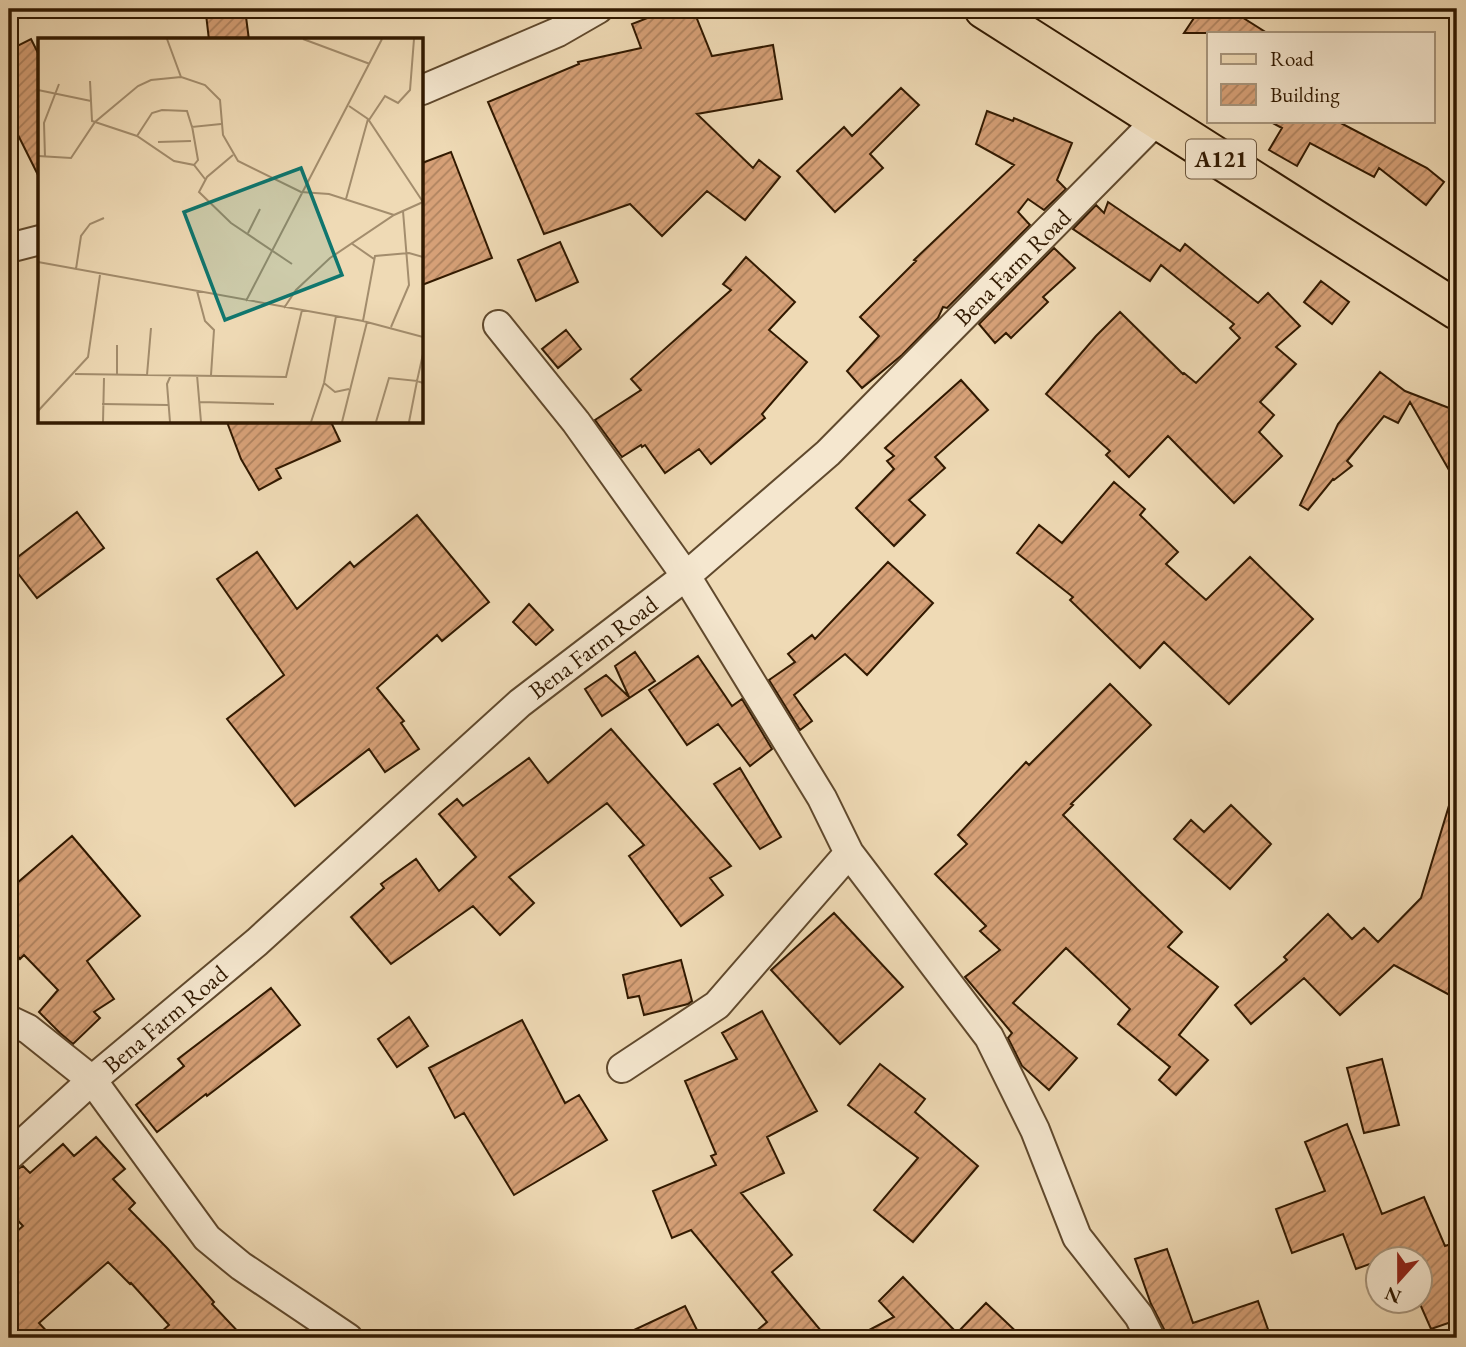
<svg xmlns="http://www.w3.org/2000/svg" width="1466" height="1347" viewBox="0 0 1466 1347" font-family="'EB Garamond',serif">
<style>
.building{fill:url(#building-hatch);stroke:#311900;stroke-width:2}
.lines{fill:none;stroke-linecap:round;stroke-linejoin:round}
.street-casing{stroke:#60492d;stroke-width:32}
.primary-casing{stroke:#311900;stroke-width:42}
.street{stroke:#f5e7cf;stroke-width:28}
.primary{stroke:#efdab5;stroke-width:38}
.labels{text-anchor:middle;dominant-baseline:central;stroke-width:5;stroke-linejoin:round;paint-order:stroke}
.shield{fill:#f5e7cf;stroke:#6c573e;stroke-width:2}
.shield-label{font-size:23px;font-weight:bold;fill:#311900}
.street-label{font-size:24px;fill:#311900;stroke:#f5e7cf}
.inset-road{fill:none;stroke:#a38d6d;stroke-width:2}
.view{fill:#0f766e;fill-opacity:0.15;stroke:#0f766e;stroke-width:3.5}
.inset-edge{fill:none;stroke:#311900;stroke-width:3.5}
</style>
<defs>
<pattern id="building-hatch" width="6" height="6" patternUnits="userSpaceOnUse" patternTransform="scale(1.75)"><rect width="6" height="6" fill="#d6a077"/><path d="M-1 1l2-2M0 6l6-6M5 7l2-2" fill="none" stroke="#ae825f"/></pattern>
</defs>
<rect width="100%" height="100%" fill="#efdab5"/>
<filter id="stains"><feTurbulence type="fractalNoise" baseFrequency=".00286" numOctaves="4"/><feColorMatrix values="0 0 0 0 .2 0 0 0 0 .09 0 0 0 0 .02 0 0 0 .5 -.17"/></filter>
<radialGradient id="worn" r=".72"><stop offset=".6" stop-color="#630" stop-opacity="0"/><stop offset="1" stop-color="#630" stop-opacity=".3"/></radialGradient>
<path class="building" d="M245 9 249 40H209L206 14Z
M670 9H693L712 56 773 45 782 99 697 114 753 168 759 160 780 177 745 220 707 191 662 236 630 204 544 234 488 102 579 64 578 62 641 48 632 24Z
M1200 9H1229L1267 33H1184Z
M31 39 40 57V179L9 117V50Z
M901 88 919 105 870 154 883 168 835 212 797 171 844 127 852 136Z
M987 111 1013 121 1014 118 1072 143 1057 180 1066 189 1044 210 1028 199 1018 212 1030 225 947 308 943 307 938 318 902 355 862 388 847 371 879 336 860 317 916 261 914 260 1014 165 976 144Z
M1269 121H1337L1427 168 1444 182 1426 205 1379 168 1374 177 1310 143 1297 166 1269 150 1282 128Z
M451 152 492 258 422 285V163Z
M1108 202 1180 251 1185 244 1258 303 1268 293 1300 326 1276 347 1296 364 1260 402 1274 415 1259 432 1282 456 1234 503 1168 436 1129 477 1106 455 1110 451 1046 394 1096 336 1120 312 1183 374 1184 373 1196 383 1240 338 1230 328 1234 324 1161 265 1150 281 1073 229 1096 205 1104 213Z
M560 242 578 282 536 301 518 260Z
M1054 248 1075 268 1043 297 1048 302 1011 338 1006 333 995 343 979 324Z
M746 257 795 302 769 330 807 362 762 414 765 418 711 464 699 449 665 473 645 445 642 447 641 445 622 457 595 420 641 390 631 379 731 290 723 284Z
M1321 281 1349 302 1332 324 1304 302Z
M566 330 581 349 558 368 542 349Z
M1380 372 1405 391 1457 411V484L1410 402 1398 423 1384 416 1347 461 1352 466 1334 480 1333 479 1308 510 1300 505 1338 424Z
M961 380 988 410 935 457 945 468 909 500 925 515 894 546 856 508 894 469 887 461 894 456 885 448Z
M227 422H331L340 441 276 469 281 478 259 490 241 459Z
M1114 482 1145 509 1140 515 1178 552 1166 564 1206 600 1250 557 1313 619 1229 704 1164 642 1140 668 1070 600 1073 597 1017 553 1039 525 1062 543Z
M77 512 104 548 37 598 10 563Z
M417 515 489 602 442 641 437 635 377 688 404 721 401 723 419 749 385 772 369 749 295 806 227 719 284 675 217 579 257 552 297 609 350 562 354 567Z
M888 562 933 603 867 675 845 654 794 695 812 721 800 730 769 680 795 662 788 654 812 635 815 639Z
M529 604 553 630 536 645 513 622Z
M635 652 655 681 602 716 585 689 606 675 629 697 615 666Z
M698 656 732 706 742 699 772 749 750 766 718 724 687 745 649 690Z
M1110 684 1151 725 1071 804 1073 805 1063 815 1137 889 1182 932 1168 947 1218 987 1179 1035 1208 1060 1176 1095 1159 1080 1170 1067 1118 1024 1130 1009 1066 948 1013 1003 1077 1058 1049 1090 1022 1066 1008 1038 1012 1033 965 977 1000 950 980 931 986 926 935 874 967 844 958 835 1026 762 1029 765Z
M611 729 731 866 710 878 723 895 681 926 629 856 644 845 607 803 509 877 534 903 500 935 473 906 391 964 351 917 384 888 381 884 416 859 439 891 476 857 439 814 457 799 463 806 529 758 548 783Z
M740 768 781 837 760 849 714 784Z
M1451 799 1457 800V999L1394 965 1340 1015 1304 978 1251 1024 1235 1005 1287 960 1284 957 1328 914 1352 939 1364 928 1378 942 1421 898Z
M1231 805 1271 844 1230 889 1174 839 1191 820 1204 832Z
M72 836 140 916 87 961 114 999 94 1012 100 1018 73 1044 60 1033 39 1012 58 990 24 955 20 959 9 947V890Z
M834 913 903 987 840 1044 771 970Z
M681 960 692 1001 688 1004 644 1015 639 996 628 998 623 975Z
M271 988 300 1025 207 1096 206 1094 157 1132 136 1105 184 1066 178 1059Z
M762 1011 817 1111 767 1137 784 1173 741 1193 792 1255 772 1272 827 1338H748L767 1322 691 1230 672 1238 653 1191 716 1165 711 1156 716 1154 685 1081 737 1059 722 1033Z
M409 1017 428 1046 397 1067 378 1039Z
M522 1020 565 1103 579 1095 607 1140 514 1195 464 1113 455 1118 429 1068Z
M1382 1059 1399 1125 1364 1133 1347 1068Z
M880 1064 925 1099 915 1112 978 1166 913 1242 874 1210 918 1158 848 1105Z
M1347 1124 1382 1214 1424 1197 1445 1246 1451 1244 1457 1262V1320L1431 1329 1420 1304V1259H1405L1403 1252 1356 1269 1343 1234 1292 1253 1276 1209 1325 1191 1305 1142Z
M96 1137 125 1169 113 1179 135 1203 129 1209 168 1249 214 1302 212 1304 244 1338H154L169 1325 131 1283 130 1284 108 1262 39 1323 53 1338H9V1238L23 1226 9 1211V1172H13L23 1166 30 1173 63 1144 74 1156Z
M1167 1249 1193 1323 1258 1301 1271 1338H1167L1165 1331 1151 1304 1135 1259Z
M903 1277 957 1333 986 1303 1023 1338H854L894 1317 879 1301Z
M685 1306 701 1338H617Z"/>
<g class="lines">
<defs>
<path id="street" d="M422 90 558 32 598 9
M9 248 40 240
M498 325 576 422 686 576 822 798 849 853 989 1037 1035 1130 1077 1237 1139 1316 1150 1338
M9 1020 28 1029 92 1080 207 1238 241 1266 348 1338
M622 1068 717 1005 849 853
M9 1156 92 1080 257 942 520 703 686 576 828 453 1158 119"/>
<path id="primary" d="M984 9 1457 310"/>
</defs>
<use href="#street" class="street-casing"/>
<use href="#primary" class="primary-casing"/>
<use href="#street" class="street"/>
<use href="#primary" class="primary"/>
</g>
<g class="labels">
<rect class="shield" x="1186" y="139.5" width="70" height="39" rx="5"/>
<g class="shield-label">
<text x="1221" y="159">A121</text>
</g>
<g class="street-label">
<text transform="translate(1012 267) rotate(-45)">Bena Farm Road</text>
<text transform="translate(593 647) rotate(-37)">Bena Farm Road</text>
<text transform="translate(165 1019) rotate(-40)">Bena Farm Road</text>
</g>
</g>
<g transform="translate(38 38)">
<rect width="385" height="385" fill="#efdab5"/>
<path class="inset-road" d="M129 1 143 39 167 47 182 62 185 97 200 123 263 154 291 156 356 177M265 1 332 26M52 43 54 83 99 98 136 123 156 127 167 141M0 52 53 63M311 68 330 81 385 164M331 82 347 58 360 65 372 52 376 1M154 88 160 122 156 127M99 98 114 75 124 72 149 73 154 89 183 86M120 104 153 103M195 117 169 139 161 154 193 185 254 226M0 118 33 120 57 84 100 48 113 42 143 39M7 119 6 85 21 46M308 161 330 81M210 195 222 171M313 205 336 221M0 224 325 283 385 299M38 231 43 198 52 186 66 180M159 253 167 283 176 292 173 337M208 263 344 1M246 270 258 252 292 220 356 177 385 164M325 283 337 218 371 215 385 219M353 289 371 247 365 173M37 336 248 339 264 272M109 337 113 290M159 337 163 384M79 338V307M286 345 297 354 311 351M162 364 236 366M64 366 130 367M0 373 50 319 62 237M65 384 66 340M132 384 129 346 133 337M273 384 286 345 298 278M304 384 329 284M338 384 351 340 379 343 385 316M371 384 379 343 385 345"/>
<path class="view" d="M263 130 304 237 187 282 146 174Z"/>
<rect width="385" height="385" class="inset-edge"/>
</g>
<rect width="1466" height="1347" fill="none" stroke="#efdab5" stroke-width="35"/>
<rect x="10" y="10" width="1445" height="1326" fill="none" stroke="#311900" stroke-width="3.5"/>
<rect x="18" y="18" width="1431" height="1312" fill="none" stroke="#311900" stroke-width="2"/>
<rect x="1207" y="32" width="228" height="91" fill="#f5e7cf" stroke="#a7957c" stroke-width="2"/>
<rect x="1221" y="54" width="35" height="10" fill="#efdab5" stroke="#a7957c" stroke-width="2"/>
<text x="1270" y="66" font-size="21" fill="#311900">Road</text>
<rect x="1221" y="84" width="35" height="21" fill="url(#building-hatch)" stroke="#a7957c" stroke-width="2"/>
<text x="1270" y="102" font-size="21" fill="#311900">Building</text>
<g transform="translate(1399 1280) rotate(201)"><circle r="33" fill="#f5e7cf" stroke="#a7957c" stroke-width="2"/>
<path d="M0-5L12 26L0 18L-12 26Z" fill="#8f2418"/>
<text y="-10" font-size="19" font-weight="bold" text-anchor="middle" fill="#311900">N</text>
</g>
<rect width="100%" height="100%" filter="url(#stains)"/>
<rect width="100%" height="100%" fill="url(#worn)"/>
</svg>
